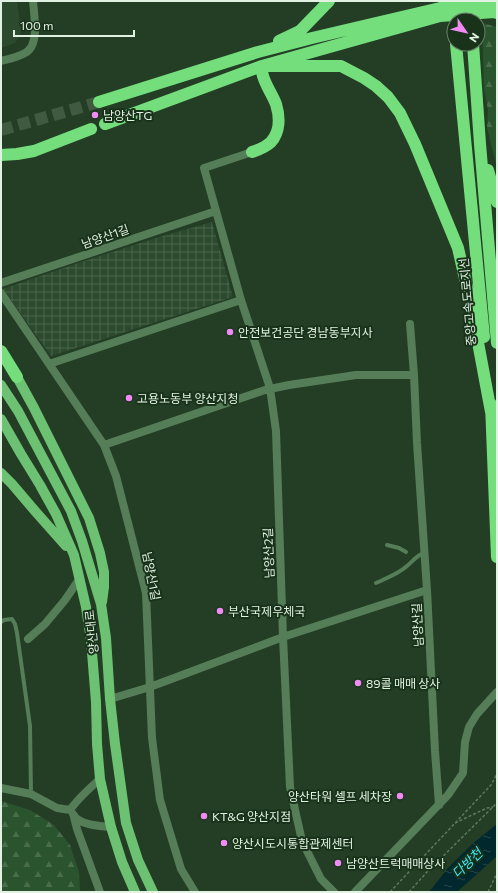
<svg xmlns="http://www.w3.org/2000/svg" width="498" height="893" viewBox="0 0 498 893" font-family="Commissioner,'Noto Sans KR',sans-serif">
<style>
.built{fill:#2c4b2e}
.industrial{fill:url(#industrial-grid)}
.forest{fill:url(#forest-firs)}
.water{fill:url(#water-ripples)}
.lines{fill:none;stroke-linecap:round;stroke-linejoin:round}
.highway-tunnel{stroke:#405941;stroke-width:12;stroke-dasharray:12 6;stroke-linecap:butt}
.path{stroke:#5f7761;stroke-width:1.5;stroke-dasharray:3 2;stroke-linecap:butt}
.lane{stroke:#557d57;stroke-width:4}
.street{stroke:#557d57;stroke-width:8}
.primary{stroke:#6cc272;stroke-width:10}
.highway{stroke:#74de7d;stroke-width:12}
.poi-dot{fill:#f08bf5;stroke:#19331b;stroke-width:1.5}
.labels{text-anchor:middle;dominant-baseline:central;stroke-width:4;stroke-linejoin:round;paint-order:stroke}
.poi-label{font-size:12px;fill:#e2f2e2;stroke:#19331b;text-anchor:start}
.street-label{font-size:12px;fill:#e2f2e2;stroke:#19331b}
.water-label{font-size:13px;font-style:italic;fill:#3ceafc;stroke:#19331b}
</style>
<defs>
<pattern id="industrial-grid" width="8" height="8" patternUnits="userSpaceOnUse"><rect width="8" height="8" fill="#2c4b2e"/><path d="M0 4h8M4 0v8" fill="none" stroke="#4a654c"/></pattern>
<pattern id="forest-firs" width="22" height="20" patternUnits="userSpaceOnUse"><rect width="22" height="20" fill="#2a542d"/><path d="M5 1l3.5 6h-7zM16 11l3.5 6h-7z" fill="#496d4b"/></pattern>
<pattern id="water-ripples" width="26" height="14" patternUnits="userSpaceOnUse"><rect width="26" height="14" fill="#01282c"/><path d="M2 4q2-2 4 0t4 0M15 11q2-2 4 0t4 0" fill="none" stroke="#26484a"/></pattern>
</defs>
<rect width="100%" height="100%" fill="#233e25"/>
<path class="built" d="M1 1H17L21 32 15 43 1 48Z"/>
<path class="industrial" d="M212 222 233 297 51 356 3 289 78 263 156 238Z"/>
<path class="forest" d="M482 23 497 27V167L487 128 488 110 484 89Z
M1 801 30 810 54 825 70 845 79 872 80 892H1Z"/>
<path class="water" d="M497 824V856L457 892H429L448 868 472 844Z"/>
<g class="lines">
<path class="highway-tunnel" d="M1 130 99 102"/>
<path class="path" d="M455 823 487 808 493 807
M390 892 491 785 497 774
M409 892 427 872 497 803
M488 892 497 873"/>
<path class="lane" d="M387 545 399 548 406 552
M376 583C387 578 398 574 407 566 413 561 417 555 424 553
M1 622 4 620 12 619 15 624 17 633 30 726 31 794"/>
<path class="street" d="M1 61C9 59 18 57 25 53 40 46 34 15 33 1
M252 152 204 168 241 300 270 388 276 431 283 637 290 787 302 841 321 879 334 892
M1 283 216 211
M1 293 104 445 116 476 146 593 152 738 160 800 181 869 195 892
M410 324 414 375 417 443 427 590 435 751 439 805
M49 364 241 300
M104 445 265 390 289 385 356 375H414
M28 639 45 624 65 600 80 578
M110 699 150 687 283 637 427 590
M1 788 31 794 57 808 70 810C79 797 89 789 100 779
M73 814C78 825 100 826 111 827
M74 817 77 829 100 892
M355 892 448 795 463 773 465 742 469 727 477 714 497 692"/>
<path class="primary" d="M17 377 34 408 89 518 100 553 104 572V587L102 602
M1 385 18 411 71 511 82 541 101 604 106 638 110 699 115 744 126 823 138 860 153 892
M1 419 21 454 40 485 56 514 74 555 86 607 91 640 96 702 97 744 100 779 111 827 122 862 135 892
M1 473 12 484 35 511 66 546"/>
<path class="highway" d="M279 41 300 31 329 1
M456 44 484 337
M473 44 480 144 497 343
M99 102 258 52 312 38 440 8 497 2
M105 124 262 66 440 16 494 12 497 13
M252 152C258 150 266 147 271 142 280 132 280 117 276 104 272 94 266 86 263 76 262 73 262 69 262 66H341L364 78 376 86 388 97 400 113 415 144 458 248 471 305 491 412
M1 155 17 154 34 151 91 129
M488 170 497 202
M1 351 17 377
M491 404 497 557"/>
</g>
<g class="poi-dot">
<circle cx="95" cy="115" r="4"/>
<circle cx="230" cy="332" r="4"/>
<circle cx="129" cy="398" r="4"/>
<circle cx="220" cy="611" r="4"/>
<circle cx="358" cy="683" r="4"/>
<circle cx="400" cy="796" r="4"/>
<circle cx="204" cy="816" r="4"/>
<circle cx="224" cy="843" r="4"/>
<circle cx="338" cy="863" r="4"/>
</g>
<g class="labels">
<g class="poi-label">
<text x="103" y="115">남양산TG</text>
<text x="238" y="332">안전보건공단 경남동부지사</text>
<text x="137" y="398">고용노동부 양산지청</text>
<text x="228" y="611">부산국제우체국</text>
<text x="366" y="683">89콜 매매 상사</text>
<text x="392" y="796" text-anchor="end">양산타워 셀프 세차장</text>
<text x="212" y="816">KT&amp;G 양산지점</text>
<text x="232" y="843">양산시도시통합관제센터</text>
<text x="346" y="863">남양산트럭매매상사</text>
</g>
<g class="street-label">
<text transform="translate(105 236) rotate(-19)">남양산1길</text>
<text transform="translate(467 302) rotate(-95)">중앙고속도로지선</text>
<text transform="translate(268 553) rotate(-92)">남양산2길</text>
<text transform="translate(152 576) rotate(79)">남양산1길</text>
<text transform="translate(417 625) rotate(-93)">남양산길</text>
<text transform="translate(91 632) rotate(-96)">양산대로</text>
</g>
<g class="water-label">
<text transform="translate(467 863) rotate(-44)">다방천</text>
</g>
</g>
<rect width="498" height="893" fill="none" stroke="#e2f2e2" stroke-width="4"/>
<g transform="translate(466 32) rotate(124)"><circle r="19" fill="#19331b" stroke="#697f6b"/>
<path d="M0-3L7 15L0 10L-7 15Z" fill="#f08bf5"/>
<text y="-6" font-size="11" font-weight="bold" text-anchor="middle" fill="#e2f2e2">N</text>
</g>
<path d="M14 30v6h120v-6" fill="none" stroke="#e2f2e2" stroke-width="2"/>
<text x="20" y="30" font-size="12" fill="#e2f2e2" stroke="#19331b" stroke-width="3" paint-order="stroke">100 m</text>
</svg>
